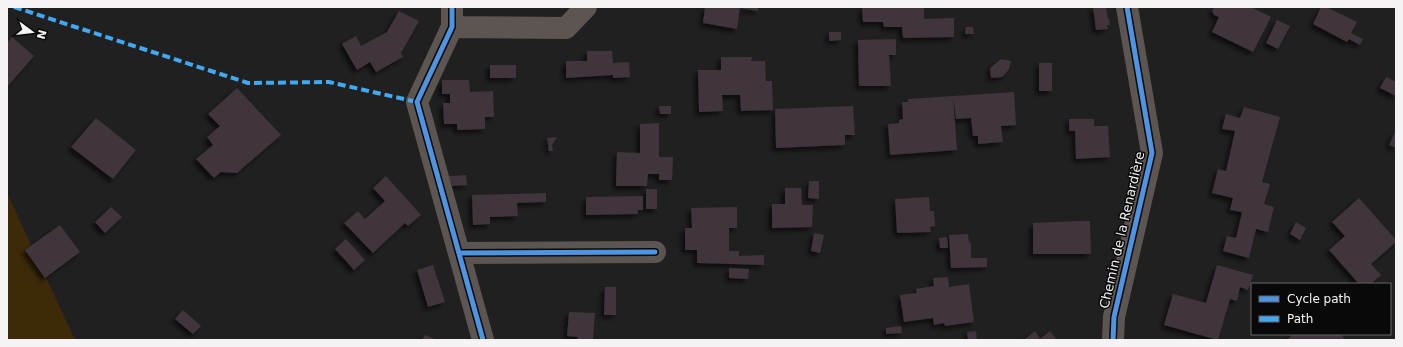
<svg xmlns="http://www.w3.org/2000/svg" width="1403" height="347" viewBox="0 0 1403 347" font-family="'DejaVu Sans',sans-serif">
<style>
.green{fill:#3e2a09}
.building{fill:#3f353c;filter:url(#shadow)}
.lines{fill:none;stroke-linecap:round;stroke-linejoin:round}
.minor{stroke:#5d5552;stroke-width:22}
.quiet{stroke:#3fa9f5;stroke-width:4;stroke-dasharray:8 4;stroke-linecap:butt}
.cycleway-casing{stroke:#0a0909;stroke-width:8}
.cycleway{stroke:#4d94e3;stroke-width:5}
.labels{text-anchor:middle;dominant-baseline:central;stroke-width:3;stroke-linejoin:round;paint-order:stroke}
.street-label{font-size:13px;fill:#f6f3f4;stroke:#0a0909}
</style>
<defs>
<filter id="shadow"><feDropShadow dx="-3.5" dy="3.5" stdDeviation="2" flood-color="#0009"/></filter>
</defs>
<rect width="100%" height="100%" fill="#212020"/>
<path class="green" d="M7 193 75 340H7Z"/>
<path class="building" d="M705 7H758V11L740 8 737 29 703 23Z
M862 7H924V19L954 18V37L903 38 902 27H884L883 22H863Z
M1093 7H1106L1108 19H1109L1110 25H1107L1108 29 1096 30Z
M1214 7H1251L1271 17 1253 52 1212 32 1219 17 1214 15 1212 11Z
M1321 7H1326L1357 22 1351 33 1363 39 1360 45 1349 39 1347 42 1313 24Z
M399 11 419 21 401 53 403 57 376 72 370 62 357 70 342 44 356 36 361 46 387 32Z
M1277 20 1290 26 1278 49 1266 43Z
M966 27H973L974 34H965Z
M829 32H841V40L829 41Z
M12 37 34 56 7 87V43Z
M896 39V55H889L891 86H859L858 40Z
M587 51H612L613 63 629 62 630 77 613 78V75L566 78V61H587Z
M721 57H752L751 61H765L766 81H772L773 110 741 111 740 95H722L723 111 699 112 698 70H721Z
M1001 59 1011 61 1009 69 1005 74 1002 77 991 78 990 68Z
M1039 63H1052V91H1039Z
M490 65H516V78H490Z
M1386 77 1396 82V96L1380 88Z
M442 80H469L470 92 493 91 494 117H485V129L457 130V124H444L443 103H450V94H442Z
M237 88 281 135 237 173 221 172 214 178 196 159 213 145 207 137 220 126 208 114Z
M1014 92 1016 125 1001 126 1003 142 978 144V136H973L971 118 956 119 953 96Z
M953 96 957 150 890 155 888 124 899 123V120L903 119 902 102H908V99Z
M659 106H671V114H660Z
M853 106 855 135H845V145L776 148 775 109Z
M1244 107 1280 117 1262 182 1270 184 1264 204 1274 207 1268 232 1256 229 1249 258 1223 251 1227 236 1236 238 1242 212 1230 210 1233 198 1212 193 1218 169 1226 171 1235 131 1222 129 1226 114 1240 118Z
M96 118 136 150 113 179 71 147Z
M1069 119H1094V126H1108L1110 157 1076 159 1075 131H1069Z
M659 123V157H673L672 180H659V174H648L647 186H616L617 152 640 153V124Z
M1396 130V148L1389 145Z
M557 137 552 145 553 151H549L547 138Z
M466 175 467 185 452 186 449 176Z
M386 176 421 215 408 226 405 223 373 253 344 223 358 211 365 219 385 201 373 188Z
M809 181H819V199L808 198Z
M785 188H801L802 205H813L812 227 772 228V204H785Z
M646 189H657V209H646Z
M546 193V202L517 203 518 216 490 217V224L473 225 472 195Z
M643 196V210H638V214L586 215V197Z
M929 197 930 211H934L935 226 930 227 931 232 897 233 895 199Z
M1359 198 1396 240V242L1371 264 1381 275 1371 284H1359L1329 250 1345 236 1332 222Z
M111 207 122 217 105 233 95 222Z
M737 207V228H729V251H739V256L764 255V265L697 263V250H685V228H692L691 208Z
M1078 221H1090L1091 254H1033V223Z
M1296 222 1306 228 1300 240 1290 234Z
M60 225 80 252 45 278 25 250Z
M814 233 824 235 820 253 811 251Z
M968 234 969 243 971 242V258H987V267L951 268 949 235Z
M947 237 948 248H940L939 238Z
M346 239 365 260 354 270 335 249Z
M433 265 445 302 428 307 417 270Z
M1217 265 1253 275 1248 290 1240 287 1237 301 1230 299 1218 340 1164 325 1173 294 1206 303Z
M729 268 749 269 748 279 729 278Z
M948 277 949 287 969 284 974 322 945 326 944 323 934 325 933 318 904 322 900 295 917 293 916 289 934 286 933 278Z
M605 287H616V315H604Z
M183 310 201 326 193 334 175 319Z
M569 312 595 313 593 340H577L578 337 567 336Z
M901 326 902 333 886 334V328Z
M976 331 977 340H968L967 332Z
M1035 331 1040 339 1050 331 1057 340H1024Z
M1293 334H1340L1346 340H1287Z
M425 335 430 337 436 340H422Z"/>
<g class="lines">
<path class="minor" d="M452 7V27L417 102 483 340
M452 27 566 28 586 7
M459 253 655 252
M1113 340 1114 317 1152 153 1127 7"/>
<path class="quiet" d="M14 7 248 83 329 82 417 102"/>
<defs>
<path id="cycleway" d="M452 7V27L417 102 483 340
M459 253 655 252
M1113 340 1114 317 1152 153 1127 7"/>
</defs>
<use href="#cycleway" class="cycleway-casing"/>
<use href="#cycleway" class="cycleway"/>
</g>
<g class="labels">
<g class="street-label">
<text transform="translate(1122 230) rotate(-77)">Chemin de la Renardière</text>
</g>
</g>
<rect width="1403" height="347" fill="none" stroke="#f6f3f4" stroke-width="16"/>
<rect x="1251" y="283" width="140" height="52" fill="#0a0909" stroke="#686767"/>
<rect x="1259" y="296" width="20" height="6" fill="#4d94e3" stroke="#686767"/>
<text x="1287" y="303" font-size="12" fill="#f6f3f4">Cycle path</text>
<rect x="1259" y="316" width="20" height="6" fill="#3fa9f5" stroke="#686767"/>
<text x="1287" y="323" font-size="12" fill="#f6f3f4">Path</text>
<g transform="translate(32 32) rotate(105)" stroke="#0a0909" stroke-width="3" paint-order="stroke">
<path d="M0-3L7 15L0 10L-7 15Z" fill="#f6f3f4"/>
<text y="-6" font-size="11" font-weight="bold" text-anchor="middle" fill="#f6f3f4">N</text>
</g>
</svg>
